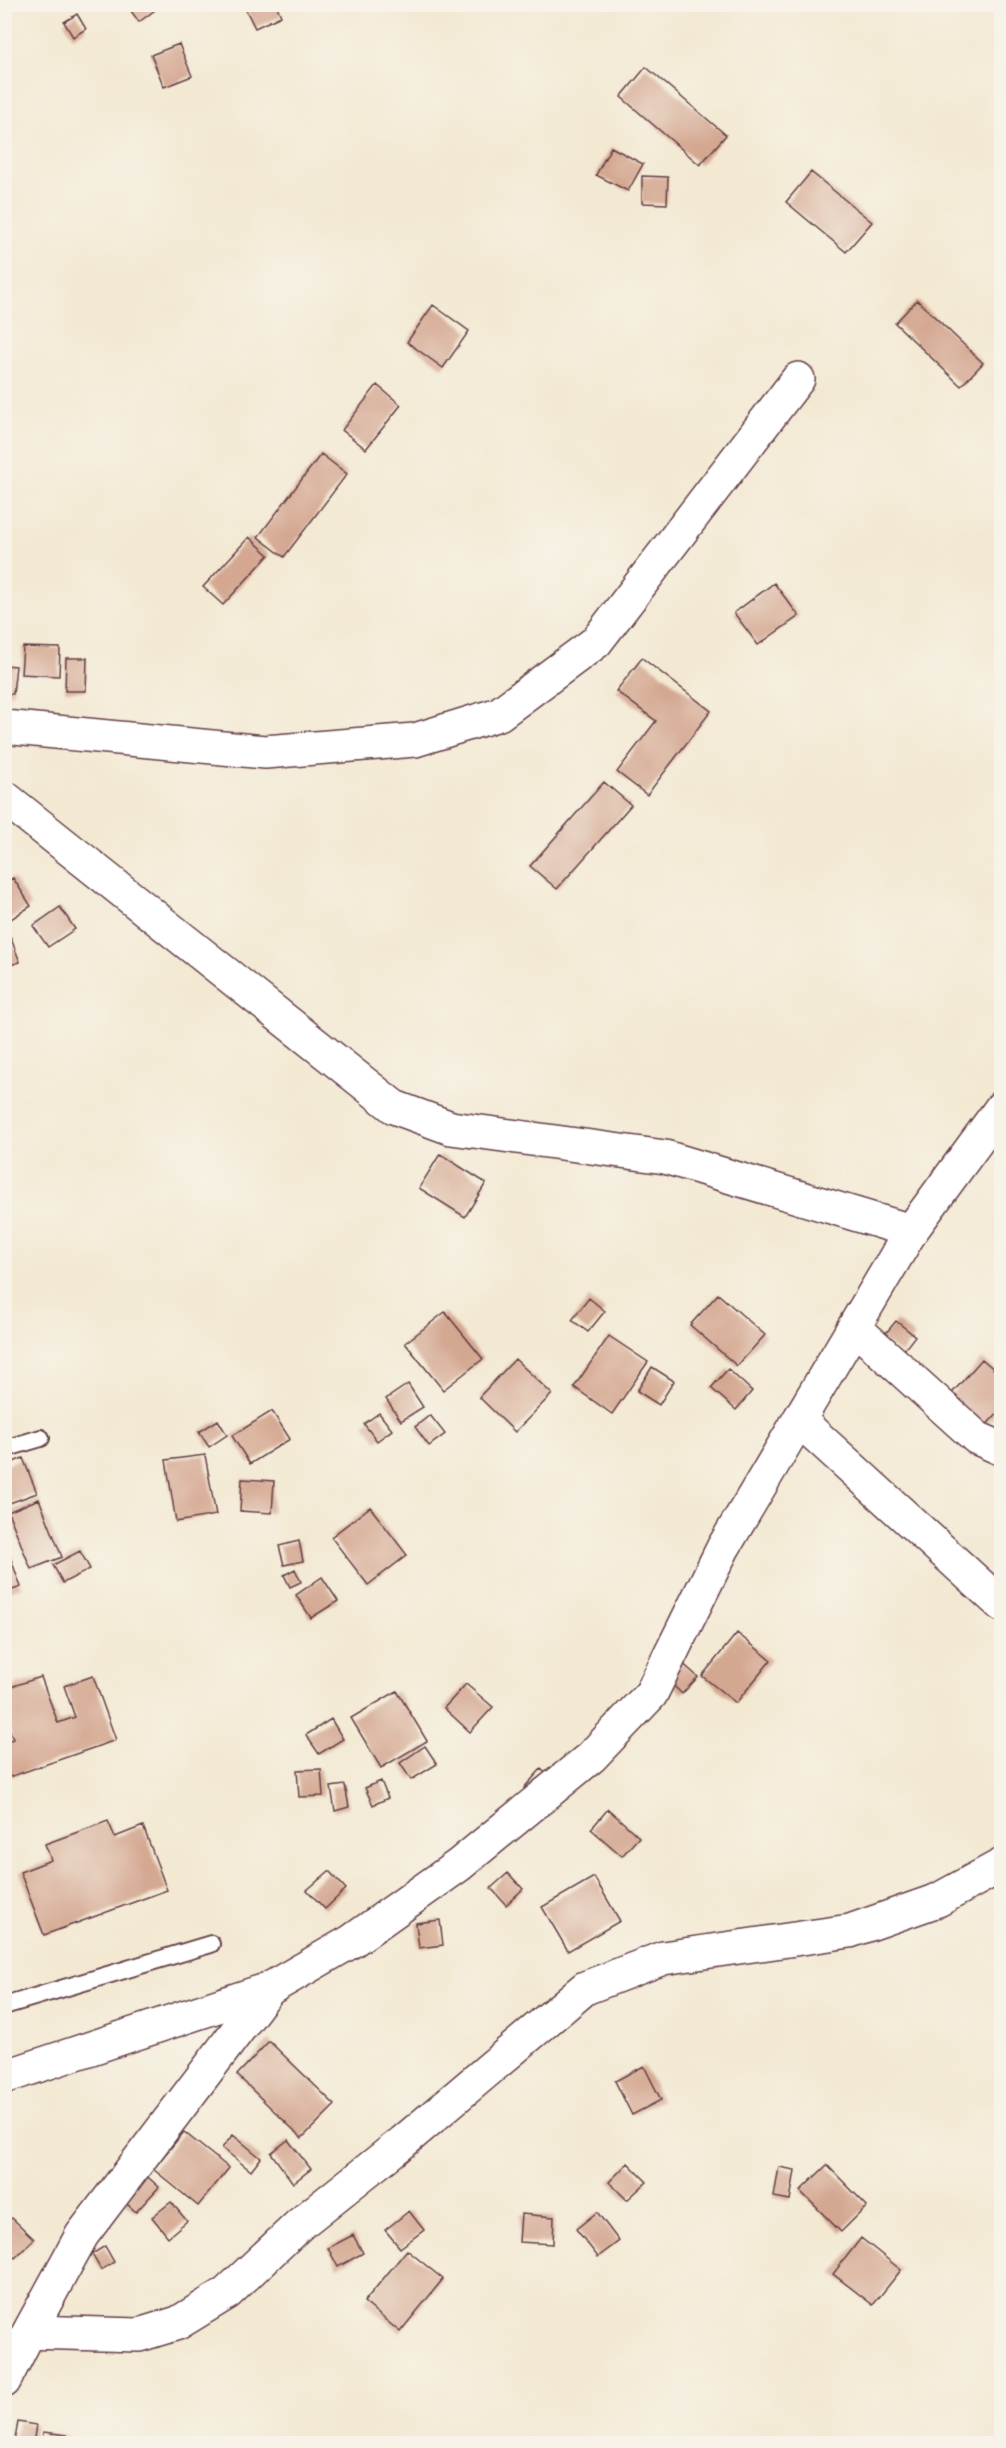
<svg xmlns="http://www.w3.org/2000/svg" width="1006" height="2448" viewBox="0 0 1006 2448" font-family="'IM FELL French Canon',serif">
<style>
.building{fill:#d4a791}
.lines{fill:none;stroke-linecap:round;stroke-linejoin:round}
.lane-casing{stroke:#633d44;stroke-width:20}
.street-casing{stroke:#633d44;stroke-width:36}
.lane{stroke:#fff;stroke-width:16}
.street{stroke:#fff;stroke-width:33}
</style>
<rect width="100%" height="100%" fill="#f7f3e8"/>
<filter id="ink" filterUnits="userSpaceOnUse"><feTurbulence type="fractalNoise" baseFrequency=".0167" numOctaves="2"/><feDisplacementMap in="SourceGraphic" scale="12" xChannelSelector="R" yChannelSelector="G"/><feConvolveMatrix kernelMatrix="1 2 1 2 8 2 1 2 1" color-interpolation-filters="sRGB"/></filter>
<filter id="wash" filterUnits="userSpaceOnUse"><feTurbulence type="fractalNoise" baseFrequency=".008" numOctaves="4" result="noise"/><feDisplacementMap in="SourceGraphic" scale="24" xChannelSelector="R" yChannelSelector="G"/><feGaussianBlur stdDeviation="1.35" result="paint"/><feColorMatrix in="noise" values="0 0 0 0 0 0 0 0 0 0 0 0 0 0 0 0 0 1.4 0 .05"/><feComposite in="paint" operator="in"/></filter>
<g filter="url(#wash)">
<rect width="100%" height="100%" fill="#f3e9d3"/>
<g id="blocks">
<path class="building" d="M126 4H163L139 22Z
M247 4H276L281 16 255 28 244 6Z
M77 14 86 29 73 37 64 22Z
M179 44 192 76 164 87 151 55Z
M646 67 726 135 700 165 621 97Z
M611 147 643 164 628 191 596 175Z
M811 172 872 222 846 252 786 202Z
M642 176 668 177 667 204 642 203Z
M917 300 983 363 961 386 895 323Z
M433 305 469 331 443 368 407 342Z
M377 385 401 405 366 449 342 430Z
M321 454 347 474 284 557 258 537Z
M249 537 269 555 223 605 203 587Z
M774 583 799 616 758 645 734 613Z
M23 647 60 648 59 676 21 674Z
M66 658H87L86 691H65Z
M642 658 711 711 647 795 617 772 656 721 616 691Z
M4 665 16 666 13 694 4 693Z
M604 782 631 805 557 889 530 866Z
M13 878 31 906 8 921 4 915V883Z
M60 907 75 929 48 947 33 926Z
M10 936 20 962 4 967V937Z
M440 1154 486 1183 465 1217 419 1188Z
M718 1294 765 1335 737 1366 690 1325Z
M589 1298 605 1311 588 1332 572 1320Z
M445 1312 483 1359 443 1390 405 1343Z
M896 1321 915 1336 901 1354 881 1339Z
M609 1336 648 1362 612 1414 574 1387Z
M515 1359 552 1394 515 1432 479 1397Z
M982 1359 1002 1376V1408L981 1431 946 1400Z
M652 1367 674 1381 659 1405 637 1391Z
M728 1369 752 1391 736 1410 711 1388Z
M408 1384 423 1407 401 1421 386 1399Z
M272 1411 290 1439 250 1464 232 1436Z
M379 1413 392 1430 377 1441 364 1424Z
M430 1415 445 1434 429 1446 415 1427Z
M218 1420 227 1435 209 1447 199 1432Z
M205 1455 216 1515 176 1522 166 1460Z
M23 1458 37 1493 7 1504 4 1498V1466Z
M242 1479 274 1481 272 1513 240 1511Z
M39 1499 62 1557 31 1569 8 1512Z
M370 1507 407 1555 368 1585 331 1537Z
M4 1540 21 1587 4 1593Z
M299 1541 303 1561 284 1565 279 1546Z
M80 1551 90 1569 63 1583 53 1565Z
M295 1569 301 1582 290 1587 284 1575Z
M322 1577 338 1601 311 1618 296 1595Z
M737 1633 771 1660 736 1703 702 1676Z
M679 1660 698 1677 682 1694 664 1676Z
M93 1676 116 1740 4 1779V1742L13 1739 4 1715V1689L41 1677 58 1723 75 1717 64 1686Z
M466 1684 493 1707 470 1732 444 1708Z
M397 1691 427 1741 381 1768 351 1718Z
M331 1719 343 1739 319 1754 306 1735Z
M425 1746 437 1764 411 1780 400 1763Z
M321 1769 323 1796 299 1797 297 1770Z
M541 1769 555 1782 538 1801 524 1788Z
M381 1781 388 1798 373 1805 365 1788Z
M345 1785 349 1807 335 1811 331 1787Z
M608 1809 639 1837 622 1856 591 1829Z
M108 1821 115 1837 143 1826 167 1890 44 1935 20 1872 51 1860 45 1844Z
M329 1871 346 1889 325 1909 307 1890Z
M508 1873 523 1889 506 1905 491 1888Z
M594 1877 620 1921 568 1951 542 1907Z
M440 1920 443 1945 419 1948 416 1923Z
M269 2041 335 2105 302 2138 237 2075Z
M644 2066 661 2100 632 2115 615 2081Z
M184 2132 229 2168 198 2206 153 2169Z
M233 2135 261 2158 251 2171 222 2148Z
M288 2140 311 2169 293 2183 271 2153Z
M628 2163 647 2182 627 2200 609 2182Z
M827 2165 867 2206 841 2232 800 2191Z
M779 2167 795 2170 790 2200 774 2197Z
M142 2172 159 2187 136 2212 119 2197Z
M171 2202 187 2221 168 2237 152 2217Z
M409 2211 424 2230 400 2248 385 2230Z
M597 2212 619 2241 598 2257 576 2229Z
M521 2214 554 2217 553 2244 519 2242Z
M12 2218 34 2239 15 2258 4 2248V2225Z
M353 2235 363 2253 338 2267 328 2248Z
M861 2238 901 2270 873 2305 833 2274Z
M105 2246 114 2262 101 2270 92 2254Z
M407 2250 443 2279 400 2332 364 2302Z
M18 2422 36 2425 33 2444H14Z
M43 2432 67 2435 66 2444H42Z"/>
</g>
</g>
<g filter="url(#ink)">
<use href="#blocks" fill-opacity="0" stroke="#633d44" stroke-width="1.5"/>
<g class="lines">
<defs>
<path id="lane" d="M4 1449 41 1438
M4 2006 211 1944"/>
<path id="street" d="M4 727 265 752 415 740 499 714 596 642 798 379
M4 797 394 1107 451 1128 665 1157 911 1231
M854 1327 977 1438 1002 1449
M799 1420 1002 1605
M4 2077 269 1989 352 1941 459 1865 591 1757 651 1694 723 1548 911 1231 1002 1107
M29 2332 139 2335 178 2323 227 2293 300 2224 403 2142 585 1988 663 1958 850 1931 938 1900 1002 1865
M4 2381 29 2332 82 2235 269 1989"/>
</defs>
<use href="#lane" class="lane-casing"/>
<use href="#street" class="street-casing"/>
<use href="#lane" class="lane"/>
<use href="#street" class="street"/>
</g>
</g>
<rect width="1006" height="2448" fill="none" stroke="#f7f3e8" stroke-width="24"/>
</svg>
